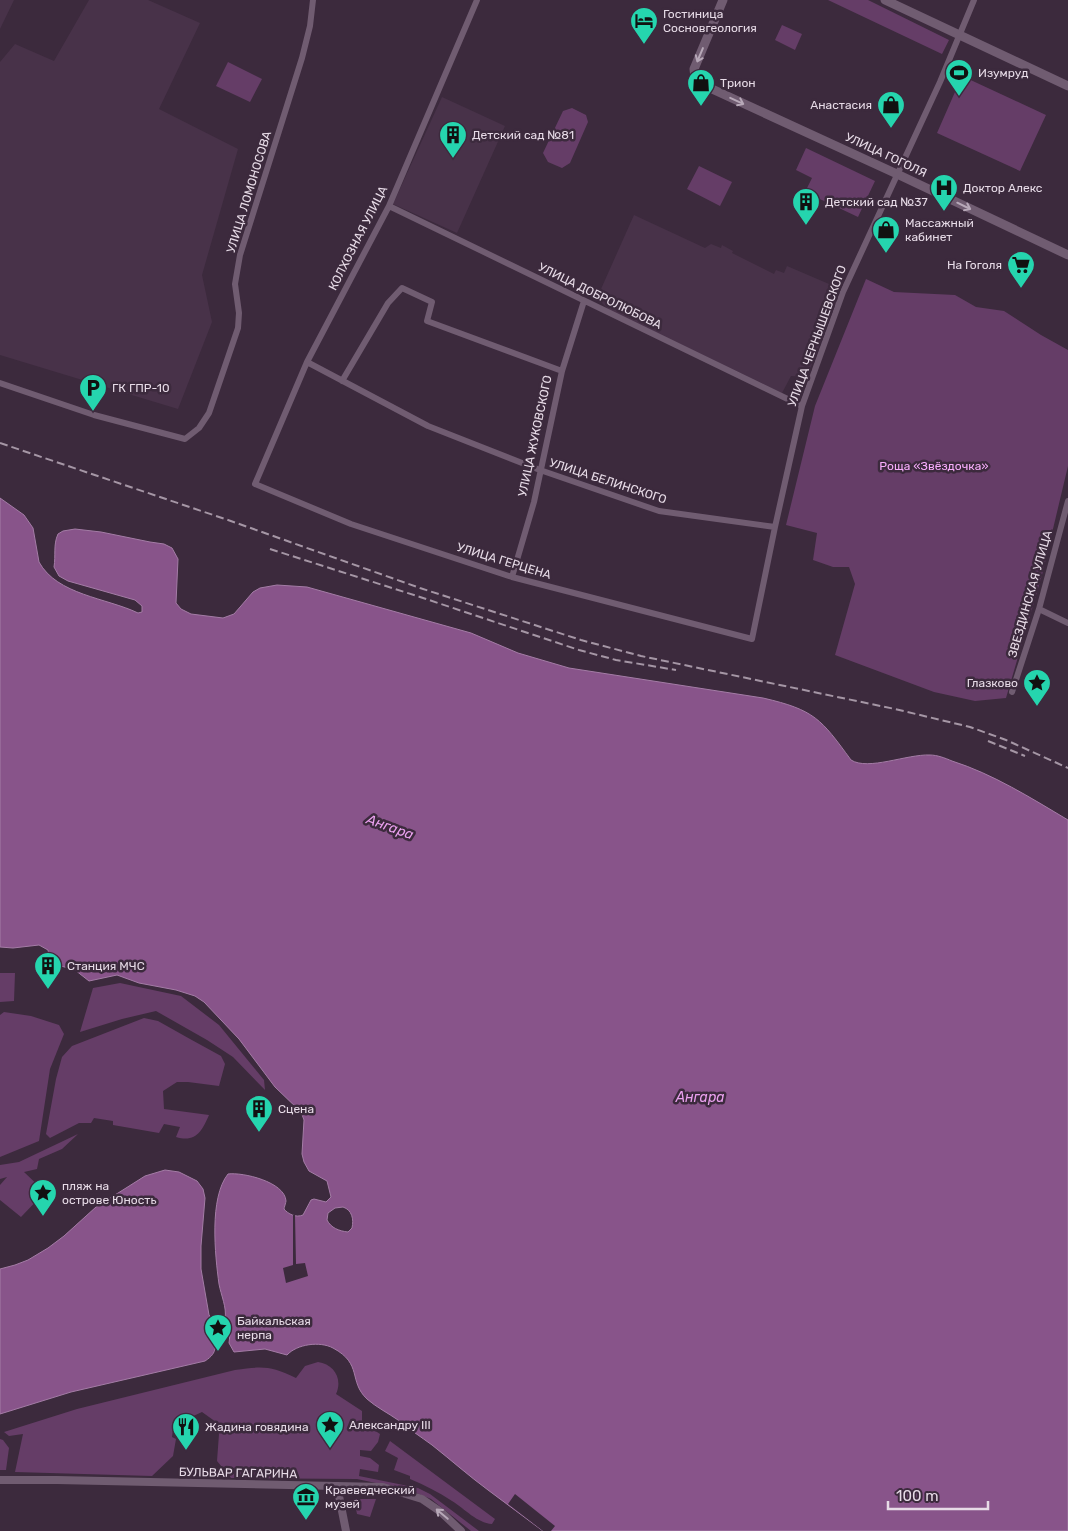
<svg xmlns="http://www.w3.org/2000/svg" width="1068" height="1531" viewBox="0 0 1068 1531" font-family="Rubik,sans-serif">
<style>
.built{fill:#483249}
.green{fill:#653d67}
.water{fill:#88548a;stroke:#a47ca6;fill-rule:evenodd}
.pier{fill:#3c2a3d}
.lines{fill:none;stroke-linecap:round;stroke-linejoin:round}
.minor{stroke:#705c71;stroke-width:6}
.tertiary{stroke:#705c71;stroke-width:8}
.secondary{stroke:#705c71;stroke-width:9}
.rail{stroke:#a596a5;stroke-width:2;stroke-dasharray:8 4;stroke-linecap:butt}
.oneway{stroke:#b7a8b8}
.labels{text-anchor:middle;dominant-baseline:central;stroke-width:5;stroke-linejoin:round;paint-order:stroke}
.poi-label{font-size:12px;fill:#e7dbe7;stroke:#3c2a3d;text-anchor:start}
.street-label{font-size:12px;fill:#e7dbe7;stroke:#3c2a3d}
.park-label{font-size:12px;fill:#f8adfc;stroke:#3c2a3d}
.water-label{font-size:14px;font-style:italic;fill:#eaa0ee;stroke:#3c2a3d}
</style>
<rect width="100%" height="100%" fill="#3c2a3d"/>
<path class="built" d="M0 0H14L0 29Z
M89 0H148L200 23 159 109 238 149 202 275 212 322 178 409 0 355V62L15 44 54 61Z
M442 97 505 126 457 233 393 204Z
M634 215 705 248 711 244 721 248 722 245 733 251 732 253 774 274 776 270 784 273 787 266 836 287 839 295 807 377 791 376 782 393 609 310 597 298Z"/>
<path class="green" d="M828 0H868L949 40 942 54Z
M782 25 802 34 795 50 775 40Z
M228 62 262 79 250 102 216 86Z
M962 76 1046 115 1020 171 937 133Z
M572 108 586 115 588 122 570 163 562 168 548 162 543 153 563 111Z
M806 148 875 181 858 217 805 192 812 178 796 170Z
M699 166 732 182 720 206 687 189Z
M866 279 894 292 955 295 976 307 1004 311 1041 335 1068 350V466L1042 575 1006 698 975 701 934 692 835 655 855 584 849 567H833L813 560 817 533 786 525 815 406Z
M0 973H15L14 1001 0 1002Z
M120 983 181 996 219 1025 264 1080 265 1090 233 1057 207 1040 156 1011 122 1019 80 1032 93 988Z
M4 1012 31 1016 59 1025 64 1034 50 1069 39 1141 0 1157V1015Z
M144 1018 158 1021 190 1039 221 1056 225 1064 219 1086 188 1082H177L163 1091 164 1109 209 1115C202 1131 196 1143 176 1137L180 1127 164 1124 159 1133 113 1125V1121L94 1118 91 1123H79L50 1138 46 1134 56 1079 62 1057 72 1046Z
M78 1134 62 1149 39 1159 37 1169 24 1172 45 1192 21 1217 0 1200V1185L7 1177 0 1179V1165L19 1162Z
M318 1362C334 1364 343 1379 336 1394L362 1411V1422L380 1434 378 1442 371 1451 360 1450V1456L370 1458 379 1465 378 1472 360 1469 359 1476 418 1488 430 1494 479 1531H471L431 1499 409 1490 357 1479 231 1478 217 1461 219 1434 216 1422 202 1412 187 1419 174 1421 172 1437 176 1439 173 1456 152 1476 15 1472 23 1434 9 1436 4 1432 77 1409 235 1370C264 1366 270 1366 296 1378L305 1366Z
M0 1439 3 1440 9 1448 6 1470H0Z
M390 1441 495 1519 492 1524C477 1523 465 1509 452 1501 438 1492 425 1485 410 1479V1476L394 1470 398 1458 385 1451Z
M354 1499H376L370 1517 357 1514Z"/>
<path class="water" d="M0 498 24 515 33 528 39 562C57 595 107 598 138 613L142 612V606L135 600 68 581 59 576 54 567C56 555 53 545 58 534L63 531 75 529 101 532 150 542 164 544 172 548 178 559 176 603 181 609 191 614 223 618 234 614 253 592 260 588 277 585 307 587 471 633 518 653 569 668 763 698C815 710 821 719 851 760 868 771 907 754 930 755 937 755 945 758 952 761 993 774 1031 798 1068 820V1531H543C525 1517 506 1504 488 1490 469 1476 451 1460 432 1445 421 1437 409 1429 398 1420 388 1413 376 1407 367 1399 348 1381 363 1364 333 1348 320 1341 297 1344 287 1355L265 1349 234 1352 229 1343 230 1334 227 1331 216 1334C214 1346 219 1352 205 1361L71 1392 0 1414V1269L15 1265 28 1260 48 1248 64 1236 96 1207 145 1176 165 1170 179 1172 197 1181 203 1189 205 1198 201 1246V1269L209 1315 214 1321H220L225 1318C227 1308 221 1295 219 1284 215 1255 209 1198 228 1174 243 1172 285 1182 286 1201 286 1202 284 1208 284 1209 288 1214 296 1218 303 1215L311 1200 314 1199 326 1202 331 1197 327 1181 309 1171 304 1162 302 1154 304 1120 301 1112 275 1087 239 1039 204 1002 195 996 176 990 139 983 117 975 89 981 75 970 54 964 50 960 48 950 39 945 13 948 0 947ZM343 1207C352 1210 354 1219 352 1228L348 1232C339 1231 331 1228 327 1220L328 1213 335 1208Z"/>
<path class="pier" d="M293 1215H295L296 1264 305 1263 308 1276 286 1283 283 1268 293 1265Z
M515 1494 555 1526 551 1531H543L508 1504Z"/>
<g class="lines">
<path class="minor" d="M477 0 389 206 307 362 255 484 351 524 512 577 752 639 775 527 802 406 843 292 940 82 974 0
M389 206 802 406
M307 362 428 426 540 470 659 511 775 527
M342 381 388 303 402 288 432 302 427 321 562 371
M0 383 94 415 185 439 199 428 209 413 238 328 239 313 235 284 240 255 302 58 310 26 313 0
M512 577 534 502 562 371 584 301
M1039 609 1068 623
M1012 692 1039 609 1068 501"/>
<path class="tertiary" d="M0 1480H57L383 1487 422 1499 441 1512 461 1531
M337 1486 346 1531"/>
<path class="secondary" d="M723 0 694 69 695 78 699 83 897 174 1068 255
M885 0 1068 86"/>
<path class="rail" d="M0 443 228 520 420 588 581 640 641 656 895 709 970 727 1006 740 1068 768
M270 549 420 597 579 650 616 660 676 670
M988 741 1025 756"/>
</g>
<defs><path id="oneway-shaft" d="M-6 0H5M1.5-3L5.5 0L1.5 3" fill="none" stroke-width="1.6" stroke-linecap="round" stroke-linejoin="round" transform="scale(1.25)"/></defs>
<g class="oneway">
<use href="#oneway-shaft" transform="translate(700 55) rotate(113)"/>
<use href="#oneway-shaft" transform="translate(737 101) rotate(25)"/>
<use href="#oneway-shaft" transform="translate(964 206) rotate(26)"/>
<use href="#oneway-shaft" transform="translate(442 1514) rotate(-140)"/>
</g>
<defs>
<symbol id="hotel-pin" viewBox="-11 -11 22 30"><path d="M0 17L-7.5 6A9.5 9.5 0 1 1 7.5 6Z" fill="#25d5ae" stroke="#3c2a3d"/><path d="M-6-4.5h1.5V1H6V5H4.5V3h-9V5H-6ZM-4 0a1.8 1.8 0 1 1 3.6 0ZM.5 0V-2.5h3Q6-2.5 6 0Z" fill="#111"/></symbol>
<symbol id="stadium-pin" viewBox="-11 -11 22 30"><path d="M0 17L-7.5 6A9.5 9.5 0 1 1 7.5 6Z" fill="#25d5ae" stroke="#3c2a3d"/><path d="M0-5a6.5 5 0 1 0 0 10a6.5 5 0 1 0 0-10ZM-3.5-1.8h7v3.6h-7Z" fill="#111"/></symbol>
<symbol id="shop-pin" viewBox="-11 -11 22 30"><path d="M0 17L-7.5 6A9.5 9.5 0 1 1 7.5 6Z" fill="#25d5ae" stroke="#3c2a3d"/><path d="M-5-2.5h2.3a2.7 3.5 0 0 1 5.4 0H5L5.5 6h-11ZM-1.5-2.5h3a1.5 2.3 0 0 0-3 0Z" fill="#111"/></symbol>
<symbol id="building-pin" viewBox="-11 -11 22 30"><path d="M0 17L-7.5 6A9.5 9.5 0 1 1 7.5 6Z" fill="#25d5ae" stroke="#3c2a3d"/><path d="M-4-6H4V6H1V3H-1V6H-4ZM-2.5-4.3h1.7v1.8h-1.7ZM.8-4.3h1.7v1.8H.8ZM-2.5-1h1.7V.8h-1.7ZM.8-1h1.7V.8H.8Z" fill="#111"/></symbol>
<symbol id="hospital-pin" viewBox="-11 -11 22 30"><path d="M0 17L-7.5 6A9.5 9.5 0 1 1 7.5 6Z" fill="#25d5ae" stroke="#3c2a3d"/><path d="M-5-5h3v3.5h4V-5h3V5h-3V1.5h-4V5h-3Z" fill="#111"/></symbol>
<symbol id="supermarket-pin" viewBox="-11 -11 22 30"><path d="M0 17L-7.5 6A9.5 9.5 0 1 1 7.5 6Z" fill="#25d5ae" stroke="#3c2a3d"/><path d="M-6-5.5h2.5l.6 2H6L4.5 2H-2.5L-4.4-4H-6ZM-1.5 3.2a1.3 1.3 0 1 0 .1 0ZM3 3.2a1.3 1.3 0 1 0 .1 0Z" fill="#111"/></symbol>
<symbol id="parking-pin" viewBox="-11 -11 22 30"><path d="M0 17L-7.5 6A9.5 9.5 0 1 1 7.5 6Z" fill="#25d5ae" stroke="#3c2a3d"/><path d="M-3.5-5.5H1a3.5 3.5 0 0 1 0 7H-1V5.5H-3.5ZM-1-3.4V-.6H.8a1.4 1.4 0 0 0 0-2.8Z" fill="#111"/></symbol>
<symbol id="sight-pin" viewBox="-11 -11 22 30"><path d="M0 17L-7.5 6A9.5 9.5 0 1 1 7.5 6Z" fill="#25d5ae" stroke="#3c2a3d"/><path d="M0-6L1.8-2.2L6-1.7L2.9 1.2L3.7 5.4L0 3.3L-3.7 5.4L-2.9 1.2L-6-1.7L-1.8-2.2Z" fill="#111"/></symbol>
<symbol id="restaurant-pin" viewBox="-11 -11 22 30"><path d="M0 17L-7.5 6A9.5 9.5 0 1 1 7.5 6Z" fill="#25d5ae" stroke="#3c2a3d"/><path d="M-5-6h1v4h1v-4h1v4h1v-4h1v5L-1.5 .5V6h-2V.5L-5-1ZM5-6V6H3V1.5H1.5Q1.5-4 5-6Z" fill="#111"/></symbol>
<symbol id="museum-pin" viewBox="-11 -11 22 30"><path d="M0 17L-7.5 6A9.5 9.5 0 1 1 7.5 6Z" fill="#25d5ae" stroke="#3c2a3d"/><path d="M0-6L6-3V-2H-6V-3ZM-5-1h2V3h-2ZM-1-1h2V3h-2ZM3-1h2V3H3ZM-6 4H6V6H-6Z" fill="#111"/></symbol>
</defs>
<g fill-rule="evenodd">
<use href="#hotel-pin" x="628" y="5" width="32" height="43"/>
<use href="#stadium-pin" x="943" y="57" width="32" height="43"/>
<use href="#shop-pin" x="685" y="67" width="32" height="43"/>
<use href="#shop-pin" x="875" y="89" width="32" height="43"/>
<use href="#building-pin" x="437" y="119" width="32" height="43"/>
<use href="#hospital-pin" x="928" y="172" width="32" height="43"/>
<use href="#building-pin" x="790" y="186" width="32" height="43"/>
<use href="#shop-pin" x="870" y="214" width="32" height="43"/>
<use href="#supermarket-pin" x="1005" y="249" width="32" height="43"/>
<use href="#parking-pin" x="77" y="372" width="32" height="43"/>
<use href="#sight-pin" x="1021" y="667" width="32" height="43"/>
<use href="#building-pin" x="32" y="950" width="32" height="43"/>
<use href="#building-pin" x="243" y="1093" width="32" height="43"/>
<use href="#sight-pin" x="27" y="1177" width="32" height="43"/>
<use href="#sight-pin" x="202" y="1312" width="32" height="43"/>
<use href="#sight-pin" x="314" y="1409" width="32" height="43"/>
<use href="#restaurant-pin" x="170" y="1411" width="32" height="43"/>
<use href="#museum-pin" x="290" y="1481" width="32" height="43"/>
</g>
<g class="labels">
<g class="poi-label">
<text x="663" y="14">Гостиница<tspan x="663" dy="14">Сосновгеология</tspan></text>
<text x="978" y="73">Изумруд</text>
<text x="720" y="83">Трион</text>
<text x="872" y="105" text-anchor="end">Анастасия</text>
<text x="472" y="135">Детский сад №81</text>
<text x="963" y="188">Доктор Алекс</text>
<text x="825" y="202">Детский сад №37</text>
<text x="905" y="223">Массажный<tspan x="905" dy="14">кабинет</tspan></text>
<text x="1002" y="265" text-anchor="end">На Гоголя</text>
<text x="112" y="388">ГК ГПР-10</text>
<text x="1018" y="683" text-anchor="end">Глазково</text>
<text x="67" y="966">Станция МЧС</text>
<text x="278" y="1109">Сцена</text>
<text x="62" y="1186">пляж на<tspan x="62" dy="14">острове Юность</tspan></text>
<text x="237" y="1321">Байкальская<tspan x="237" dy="14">нерпа</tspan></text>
<text x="349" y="1425">Александру III</text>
<text x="205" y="1427">Жадина говядина</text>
<text x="325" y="1490">Краеведческий<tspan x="325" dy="14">музей</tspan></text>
</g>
<g class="street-label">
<text transform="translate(886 155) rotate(25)">УЛИЦА ГОГОЛЯ</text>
<text transform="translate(249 192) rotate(-73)">УЛИЦА ЛОМОНОСОВА</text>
<text transform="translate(358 238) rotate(-63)">КОЛХОЗНАЯ УЛИЦА</text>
<text transform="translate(600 296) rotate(26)">УЛИЦА ДОБРОЛЮБОВА</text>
<text transform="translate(817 336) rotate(-70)">УЛИЦА ЧЕРНЫШЕВСКОГО</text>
<text transform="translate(535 436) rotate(-78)">УЛИЦА ЖУКОВСКОГО</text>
<text transform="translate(608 481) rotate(18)">УЛИЦА БЕЛИНСКОГО</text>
<text transform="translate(504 561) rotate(17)">УЛИЦА ГЕРЦЕНА</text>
<text transform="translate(1030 594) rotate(-74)">ЗВЕЗДИНСКАЯ УЛИЦА</text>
<text transform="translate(238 1473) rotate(1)">БУЛЬВАР ГАГАРИНА</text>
</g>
<g class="park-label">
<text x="934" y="466">Роща «Звёздочка»</text>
</g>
<g class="water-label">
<text transform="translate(390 827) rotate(20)">Ангара</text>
<text x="700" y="1097">Ангара</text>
</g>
</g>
<path d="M888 1501v8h100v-8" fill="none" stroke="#e7dbe7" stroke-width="2.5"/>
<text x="896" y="1501" font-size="15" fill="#e7dbe7" stroke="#3c2a3d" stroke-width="4" paint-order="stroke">100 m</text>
</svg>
